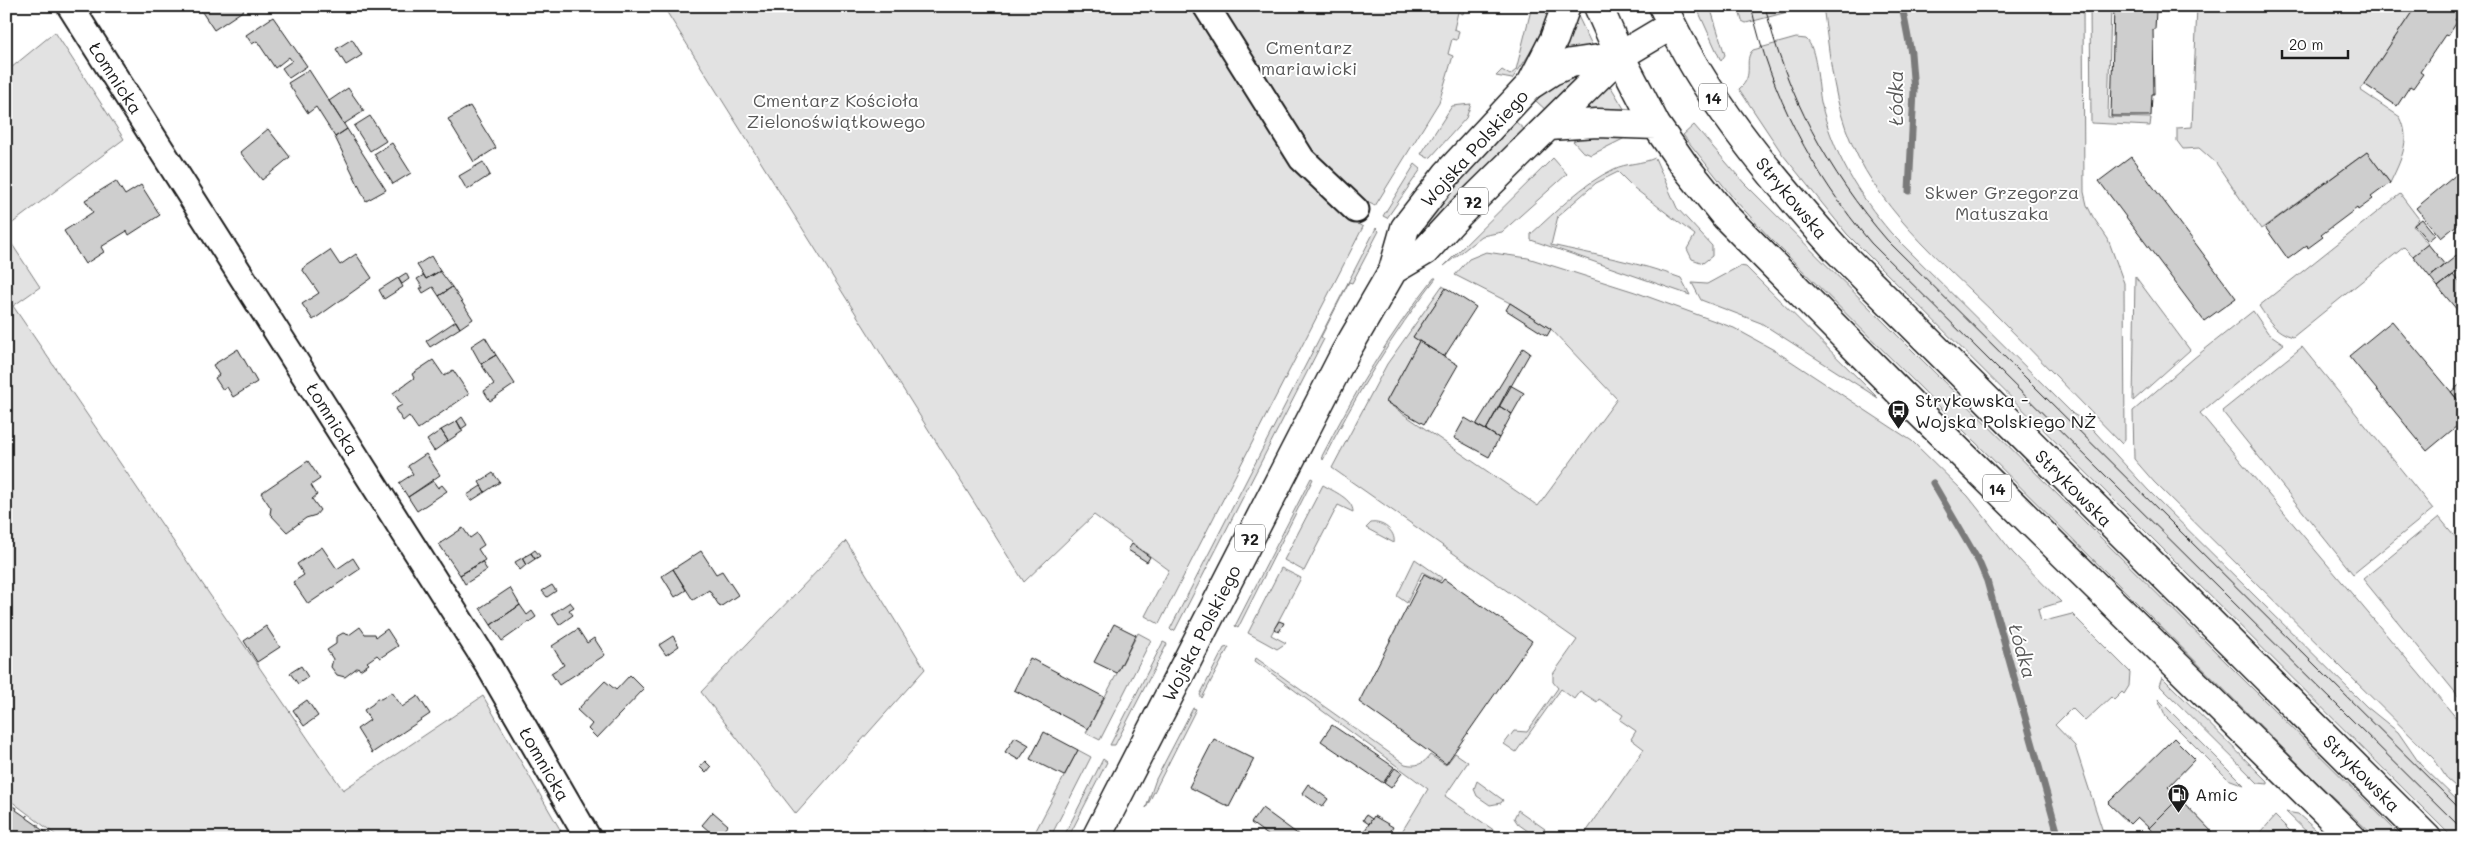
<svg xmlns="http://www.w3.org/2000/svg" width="2469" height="844" viewBox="0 0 2469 844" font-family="Mali,sans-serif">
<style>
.green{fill:#e2e2e2;stroke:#7f7f7f}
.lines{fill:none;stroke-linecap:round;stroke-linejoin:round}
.stream{stroke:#7a7a7a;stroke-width:7}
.building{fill:#cecece;stroke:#1c1c1c}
.street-casing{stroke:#1c1c1c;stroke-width:29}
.primary-casing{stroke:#1c1c1c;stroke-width:31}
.street{stroke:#fff;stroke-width:25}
.primary{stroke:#fff;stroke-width:28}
.tram{stroke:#1c1c1c;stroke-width:1}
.labels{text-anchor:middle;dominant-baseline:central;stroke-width:4;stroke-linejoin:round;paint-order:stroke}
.shield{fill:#fff;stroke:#606060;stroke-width:1}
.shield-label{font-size:16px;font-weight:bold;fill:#1c1c1c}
.park-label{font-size:18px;fill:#575757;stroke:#fff}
.street-label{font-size:18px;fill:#1c1c1c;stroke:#fff}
.poi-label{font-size:18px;fill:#1c1c1c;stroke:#fff;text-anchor:start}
.water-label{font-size:19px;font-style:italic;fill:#5a5a5a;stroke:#fff}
</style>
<rect width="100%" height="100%" fill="#fff"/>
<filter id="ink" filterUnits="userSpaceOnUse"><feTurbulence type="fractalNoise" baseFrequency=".02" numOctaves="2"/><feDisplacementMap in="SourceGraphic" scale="10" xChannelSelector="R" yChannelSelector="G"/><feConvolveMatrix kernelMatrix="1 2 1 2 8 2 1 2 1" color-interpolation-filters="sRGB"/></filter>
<g filter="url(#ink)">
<path class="green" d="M663 6H1465L1463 14 1458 12 1454 29 1459 31 1457 40 1452 39 1448 54 1453 56 1439 102 1375 206 1362 199 1351 220 1363 227 1159 624 1145 616 1169 570 1094 515 1024 582Z
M1532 6H1549C1543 35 1529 56 1512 79L1496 76 1502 70 1510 75 1516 70Z
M1696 6H1709L1712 13 1725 55 1721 61Z
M1738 6H1806V7L1746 23 1742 21Z
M1823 6H2083L2084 192 2087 205 2093 217 2108 239 2124 283 2125 440 2122 444C2080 401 2039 358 1997 316 1940 260 1874 207 1846 129 1832 90 1829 47 1823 6Z
M2090 6H2111L2108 117 2151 118 2150 126 2091 123Z
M2197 6H2416L2360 90 2400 117C2412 140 2400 162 2390 183L2367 152 2261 229 2216 163 2199 148 2183 149 2177 141V128L2192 127Z
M1577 14 1592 45 1591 48 1562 56Z
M55 32 124 139 6 228V72Z
M1796 38 1806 39C1817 48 1818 87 1821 102 1832 152 1858 194 1891 233L2073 414 2085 421 2148 490 2367 707 2398 732 2420 764 2463 806V838H2453L1847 234 1783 155 1739 89C1756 75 1742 60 1753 50Z
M1587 70 1548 112 1536 101 1555 82Z
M1608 86 1611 87 1626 112H1581Z
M1471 104 1466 118 1431 157 1428 158 1421 154 1452 106Z
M1515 121 1527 132 1419 238 1416 236 1436 205Z
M1694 125 1744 183 2403 838H2376L2319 784 1769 237 1734 199 1683 135Z
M1585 136 1627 137 1591 155 1582 151 1573 141Z
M1553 158 1567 174 1502 232 1482 236 1444 266Z
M1655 158 1677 208 1712 246V256L1703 263 1692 259 1687 249 1695 235 1634 188 1618 172 1596 183 1558 216 1551 245C1595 255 1638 262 1681 278L1690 295 1531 240V234C1557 211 1582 184 1614 169 1626 163 1642 164 1655 158Z
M1415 164 1421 169 1387 218 1383 216Z
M2400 194 2419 219 2413 226 2428 244 2413 256 2404 247 2293 337C2275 332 2269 321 2259 306Z
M1376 228 1379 231 1352 283 1349 282 1321 337 1324 339 1175 630 1172 631 1170 629Z
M6 235 40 287 13 306 343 790 483 696 565 838H60L11 801 6 807Z
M1486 252 1528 258 1635 292 1734 328 1774 350 1912 441 1968 496 2013 553 2061 602 2038 609 2041 622 2072 614 2130 672 2129 686 2124 694 2122 692 2114 700 2111 697 2085 721 2072 708 2055 725 2075 746 2105 838H1582L1644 749 1631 739 1636 731 1620 720 1623 715 1599 699 1597 702 1580 691 1574 699 1561 689 1516 752 1504 744 1514 731 1527 732 1558 688 1553 682V674L1577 640 1332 468 1387 364 1442 286 1446 288 1413 337 1419 341 1386 402 1538 506 1617 399 1551 329 1510 303 1455 275 1469 259Z
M1740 266 1746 267 1878 398 1761 323 1701 300 1692 283 1707 284Z
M2135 276 2190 350 2133 401Z
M1434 278H1436C1392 335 1356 395 1323 460L1322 456C1354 393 1390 334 1434 278Z
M2253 311 2268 333 2284 344 2200 413 2463 726V793L2448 780 2434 759 2154 482 2134 459 2133 411 2194 358Z
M2302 347 2433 509 2353 574 2222 411Z
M1311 478 1313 479 1238 628 1235 626Z
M1323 485C1333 491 1353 499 1353 512L1338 505 1304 571 1284 560Z
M2439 517 2463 546V702L2363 579Z
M1371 523C1382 521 1396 531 1394 543L1366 528Z
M846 541 925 669 796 814 701 692Z
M1415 559 1442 578 1440 581 1422 572 1407 603 1397 596Z
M1281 568 1301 578 1271 635 1286 643 1277 649 1248 633Z
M1138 633 1151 640 1100 740 1086 733Z
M1163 642 1167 644 1115 745H1110Z
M1229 647 1202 698 1200 695 1224 648Z
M1256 658 1405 764C1416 767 1424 764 1430 755L1446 765 1455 753 1468 762 1445 796 1505 838H1398L1428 789 1255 661Z
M2162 677 2268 782V784L2258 783 2159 685Z
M2158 699 2244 785 2228 779 2166 717Z
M1193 708 1196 709 1146 808 1156 779Z
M1078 750 1091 757 1050 838H1032Z
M1103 759 1107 762 1068 838H1063Z
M1477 781 1503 800 1501 803 1490 805 1477 796 1474 789Z
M1518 810 1545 829 1542 833 1532 834 1518 824 1514 818Z
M2286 812 2298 814 2325 838H2313Z
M2275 816 2297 838H2256Z"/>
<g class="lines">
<path class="stream" d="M1902 6 1911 53 1914 91 1909 191
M1933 483 1979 562 1987 581 2059 838"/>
</g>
<path class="building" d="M198 6H242L244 10 214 30Z
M2114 6H2154V11H2156L2155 29H2153L2154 94H2152L2151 116H2111Z
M2416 6 2463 8 2455 20 2457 22 2448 36 2445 35 2420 72 2423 74 2413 88 2410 86 2397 106 2364 84Z
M273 17 307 66 289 78 282 68 292 61 289 57 275 68 257 41 252 44 246 35Z
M352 39 362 55 346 65 336 49Z
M309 70 347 129 335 137 316 107 308 113 288 83Z
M348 88 364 111 344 124 329 101Z
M470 106 496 148 474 162 448 119Z
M370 116 386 141 370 151 354 126Z
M268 129 290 157 262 180 240 152Z
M347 129 386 190 366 201 335 137Z
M392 143 411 173 393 184 374 154Z
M2367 152 2390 183 2371 197 2373 199 2358 210 2357 208 2321 235 2323 237 2308 248 2307 245 2288 259 2265 227Z
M2131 157 2236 298 2204 321 2099 181Z
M483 162 490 175 467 190 459 176Z
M2463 169V220L2441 238 2416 208Z
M116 181 125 195 141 185 160 215 129 235 127 231 101 247 104 252 85 264 64 231 93 212 85 200Z
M2422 219 2435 235 2428 241 2414 225Z
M2428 244 2445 265 2430 277 2413 256Z
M330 250 340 265 356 254 372 278 313 320 302 304 319 293 302 269Z
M2460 253 2463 256V267L2438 287 2430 277Z
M431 256 440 271 426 279 417 265Z
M440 271 452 287 439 296 433 287 423 293 420 288H423L417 279 424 275 426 279Z
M406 273 409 279 402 284 398 278Z
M2453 275 2463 287V317L2438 287Z
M398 278 403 287 384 299 379 290Z
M452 287 473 319 460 328 439 296Z
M1446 288 1476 307 1444 357 1413 337Z
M1510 303 1551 329 1547 336 1506 310Z
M456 321 460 328 430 347 426 341Z
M2392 321 2463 406V421L2427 451 2349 356Z
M485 337 496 355 481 364 471 346Z
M1419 341 1458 365 1424 424 1386 402Z
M1523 348 1530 353 1486 430 1476 425Z
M238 349 257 382 233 397 227 387 223 390 215 378 219 375 213 365Z
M496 355 515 384 490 401 484 391 494 384 481 364Z
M433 360 444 376 453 370 469 394 418 429 409 416 403 421 395 409 402 405 393 393 414 378 412 374Z
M2463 382V406L2451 392Z
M1510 385 1524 393 1512 414 1499 406Z
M1499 406 1512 414 1499 438 1486 430Z
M462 417 467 425 461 429 457 421Z
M1465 418 1499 438 1489 457 1454 438Z
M457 421 463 431 448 441 441 430Z
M441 430 448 441 434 451 427 440Z
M426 454 440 475 408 497 399 483 413 474 408 466Z
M308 461 320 479 311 485 317 495 312 499 320 510 316 515 306 518 287 532 270 514 271 508 261 493Z
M493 473 500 482 485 492 479 482Z
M433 481 438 488 442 485 447 491 417 511 408 497Z
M481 486 485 492 471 501 467 495Z
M463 528 470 538 477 533 484 545 478 549 485 560 460 575 439 544Z
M1132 544 1150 557 1147 562 1128 550Z
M322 547 337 569 353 558 360 569 308 604 293 582 304 575 297 564Z
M535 550 540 556 535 559 531 553Z
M701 551 716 574 722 571 738 595 720 607 709 590 693 600 673 569Z
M531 553 535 559 526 565 522 558Z
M522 558 526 565 520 570 515 562Z
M482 562 487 570 465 584 460 575Z
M673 569 686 590 675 597 662 576Z
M1424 574 1441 583 1444 579 1532 641 1446 764 1359 702Z
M552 585 556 591 547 597 542 591Z
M510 588 520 605 491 625 480 608Z
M570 602 574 607 569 610 573 615 559 625 552 614Z
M520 605 527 615 532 611 536 617 502 641 491 625Z
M1279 621 1284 623 1279 632 1274 629Z
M1114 624 1136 635 1117 673 1094 662Z
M266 626 280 647 257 662 244 641Z
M360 627 365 634H375L376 637 387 629 398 646 380 658 377 655 367 662 369 664 360 670 358 667 345 677 337 675 331 667 333 659 327 650 336 644V637L343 633 349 635Z
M578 629 587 643 594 638 605 655 559 685 551 673 564 665 552 646Z
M673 636 679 646 666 655 659 645Z
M1030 658 1104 697 1088 729 1014 690Z
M301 666 308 677 298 684 290 673Z
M630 675 644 689 597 738 588 729 592 724 577 710 605 681 616 690Z
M392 692 402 707 418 696 430 714 372 753 357 729 370 720 364 710 373 704 377 698 381 699Z
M307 700 318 716 304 726 293 710Z
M1332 725 1394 767 1383 783 1321 741Z
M1044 732 1078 750 1064 776 1030 759Z
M1015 737 1029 745 1019 760 1005 752Z
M2174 738 2195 759 2168 787 2179 798 2149 828 2137 817 2130 824 2108 803Z
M1214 739 1254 759 1229 807 1189 787Z
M705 761 711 767 706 773 700 767Z
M1395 768 1402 773 1391 788 1384 783Z
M1308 784 1328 799 1322 807 1302 793Z
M2179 798 2218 838H2158L2149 828Z
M11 806 17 808 16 810 26 817 27 815V818L37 825 38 824V827L48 834 49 832 53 838H6V813Z
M1262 808 1303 838H1272L1251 823Z
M713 812 728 825 717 838 702 825Z
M1366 815 1372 819 1369 824 1363 820Z
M1374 816 1393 827 1387 838H1360Z
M924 830 929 833 926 838H918Z"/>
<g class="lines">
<defs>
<path id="street" d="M70 6 487 663 588 838
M1206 6 1302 159 1356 210"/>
<path id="primary" d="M1598 6 1620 56 1656 125 1684 165 1725 216 1918 411 2352 838
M1663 6C1704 97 1769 174 1835 248L2427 838
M1531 84 1554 39 1566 6
M1549 126 1597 123 1656 125
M1393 270 1425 251 1458 215 1609 66 1620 56 1672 25
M1096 838 1345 353 1393 270 1405 228 1447 174 1529 86 1552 71 1571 63 1620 56"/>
</defs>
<use href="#street" class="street-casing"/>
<use href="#primary" class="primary-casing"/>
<use href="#street" class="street"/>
<use href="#primary" class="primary"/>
<path class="tram" d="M1751 6C1771 95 1812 173 1871 243L2463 830
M1765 6C1786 94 1828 172 1887 240L2463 812"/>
</g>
</g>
<defs>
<symbol id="bus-pin" viewBox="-11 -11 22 30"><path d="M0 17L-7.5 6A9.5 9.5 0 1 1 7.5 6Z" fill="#1c1c1c" stroke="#fff"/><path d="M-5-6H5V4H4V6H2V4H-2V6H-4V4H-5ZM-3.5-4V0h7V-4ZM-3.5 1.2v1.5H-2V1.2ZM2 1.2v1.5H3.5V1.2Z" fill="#fff"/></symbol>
<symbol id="fuel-pin" viewBox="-11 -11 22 30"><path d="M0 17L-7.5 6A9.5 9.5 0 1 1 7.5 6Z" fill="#1c1c1c" stroke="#fff"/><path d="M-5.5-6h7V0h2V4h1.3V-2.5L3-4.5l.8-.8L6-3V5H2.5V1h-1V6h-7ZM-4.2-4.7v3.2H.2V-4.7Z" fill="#fff"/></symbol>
</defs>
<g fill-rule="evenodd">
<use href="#bus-pin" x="1886" y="398" width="25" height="34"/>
<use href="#fuel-pin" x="2166" y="782" width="25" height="34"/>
</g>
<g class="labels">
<g class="shield">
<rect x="1699" y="83.5" width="28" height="27" rx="4"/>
<rect x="1458" y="187.5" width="30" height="27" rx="4"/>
<rect x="1983" y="474.5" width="28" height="27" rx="4"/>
<rect x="1235" y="524.5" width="30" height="27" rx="4"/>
</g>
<g class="shield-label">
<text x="1713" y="97">14</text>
<text x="1473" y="201">72</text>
<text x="1997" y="488">14</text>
<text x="1250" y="538">72</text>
</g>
<g class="park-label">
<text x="1309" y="47">Cmentarz<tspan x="1309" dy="21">mariawicki</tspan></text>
<text x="836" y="100">Cmentarz Kościoła<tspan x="836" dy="21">Zielonoświątkowego</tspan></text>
<text x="2002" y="192">Skwer Grzegorza<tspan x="2002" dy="21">Matuszaka</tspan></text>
</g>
<g class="street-label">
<text transform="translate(116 78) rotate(57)">Łomnicka</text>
<text transform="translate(1474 148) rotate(-48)">Wojska Polskiego</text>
<text transform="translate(1792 198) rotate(50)">Strykowska</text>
<text transform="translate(333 419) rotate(58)">Łomnicka</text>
<text transform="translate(2074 488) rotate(45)">Strykowska</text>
<text transform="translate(1201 633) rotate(-63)">Wojska Polskiego</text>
<text transform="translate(545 764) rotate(60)">Łomnicka</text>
<text transform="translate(2362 773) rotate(45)">Strykowska</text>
</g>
<g class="poi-label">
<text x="1915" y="400">Strykowska -<tspan x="1915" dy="21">Wojska Polskiego NŻ</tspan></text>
<text x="2195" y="794">Amic</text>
</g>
<g class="water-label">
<text transform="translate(1895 98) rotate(-90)">Łódka</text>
<text transform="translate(2023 651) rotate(74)">Łódka</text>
</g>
</g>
<rect width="2469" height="844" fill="none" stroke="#fff" stroke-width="25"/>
<rect x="12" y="12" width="2444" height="819" fill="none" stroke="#1c1c1c" stroke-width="2" filter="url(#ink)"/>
<path d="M2282 50v8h66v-8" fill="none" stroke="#1c1c1c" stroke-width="2.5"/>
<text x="2289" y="50" font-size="15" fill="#1c1c1c" stroke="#ffffff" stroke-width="4" paint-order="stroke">20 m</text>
</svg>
